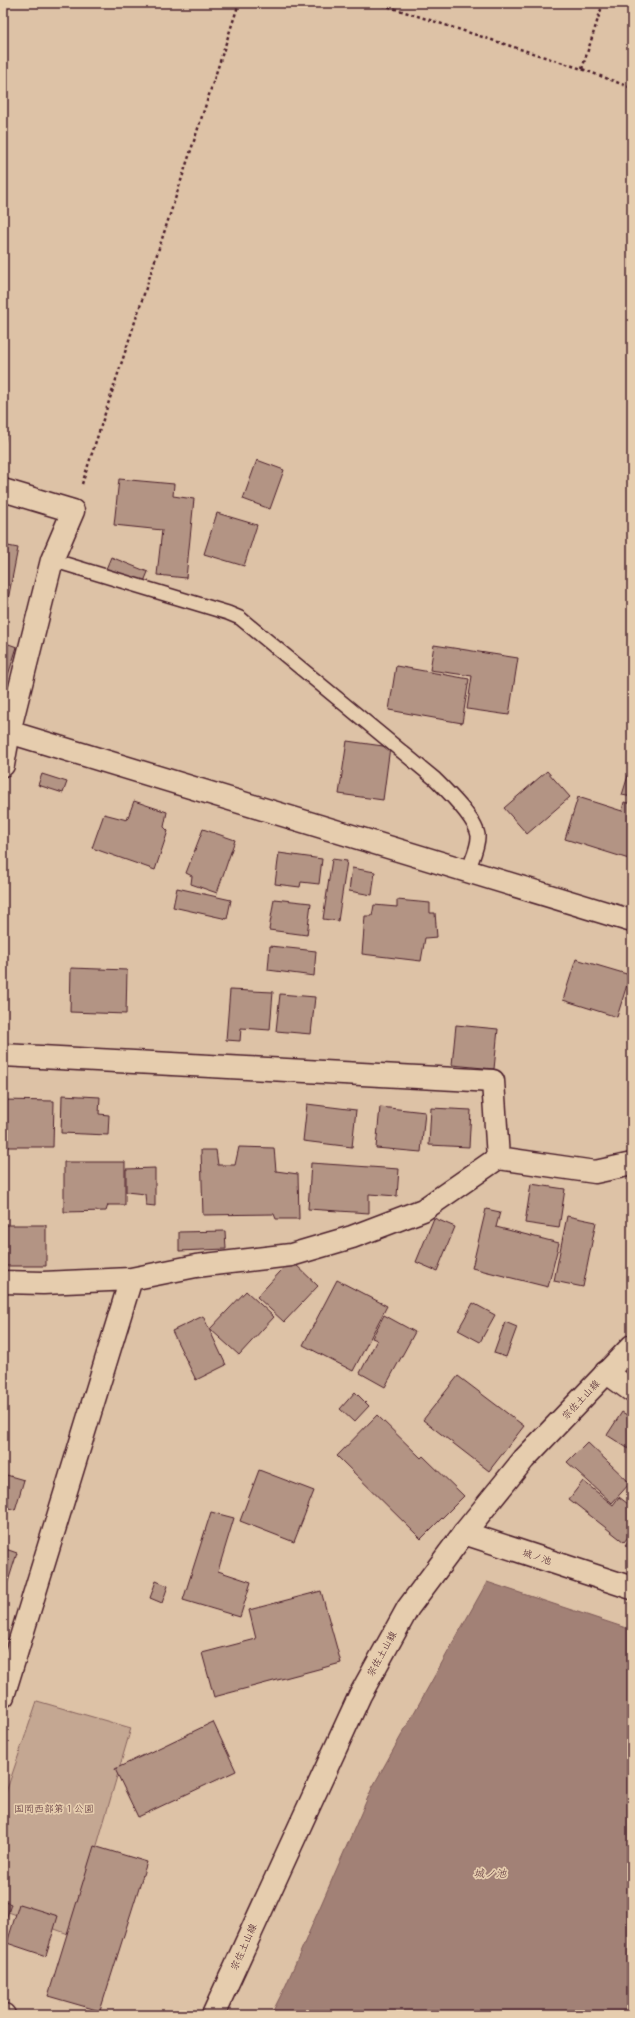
<svg xmlns="http://www.w3.org/2000/svg" width="635" height="2018" viewBox="0 0 635 2018" font-family="'Balsamiq Sans','Klee One',sans-serif">
<style>
.green{fill:#c4a792;stroke:#87635e}
.water{fill:#a28176;stroke:#7f5a58}
.building{fill:#b39484;stroke:#4a1f2b}
.lines{fill:none;stroke-linecap:round;stroke-linejoin:round}
.service-casing{stroke:#4a1f2b;stroke-width:16}
.minor-casing{stroke:#4a1f2b;stroke-width:25}
.tertiary-casing{stroke:#4a1f2b;stroke-width:25}
.primary-casing{stroke:#4a1f2b;stroke-width:25}
.path{stroke:#4a1f2b;stroke-width:2.5;stroke-dasharray:3 3;stroke-linecap:butt}
.service{stroke:#e6cdae;stroke-width:13}
.minor{stroke:#e6cdae;stroke-width:22}
.tertiary{stroke:#e6cdae;stroke-width:22}
.primary{stroke:#e6cdae;stroke-width:22}
.labels{text-anchor:middle;dominant-baseline:central;stroke-width:3.5;stroke-linejoin:round;paint-order:stroke}
.street-label{font-size:10px;fill:#4a1f2b;stroke:#e6cdae}
.park-label{font-size:10px;fill:#5c333a;stroke:#e6cdae}
.water-label{font-size:11px;font-style:italic;fill:#5c333a;stroke:#e6cdae}
</style>
<rect width="100%" height="100%" fill="#ddc2a6"/>
<filter id="ink" filterUnits="userSpaceOnUse"><feTurbulence type="fractalNoise" baseFrequency=".025" numOctaves="2"/><feDisplacementMap in="SourceGraphic" scale="8" xChannelSelector="R" yChannelSelector="G"/><feConvolveMatrix kernelMatrix="1 2 1 2 8 2 1 2 1" color-interpolation-filters="sRGB"/></filter>
<g filter="url(#ink)">
<path class="green" d="M37 1701 131 1728 71 1935 3 1910V1801Z"/>
<path class="water" d="M487 1582 632 1630V2015H271L286 1985 372 1788Z"/>
<path class="building" d="M3 429 7 430 3 450Z
M257 460 284 470 270 509 243 499Z
M119 479 174 484 173 496 194 499 186 578 157 575 162 530 114 525Z
M217 513 257 525 244 566 204 554Z
M3 545 18 548 7 605 3 604Z
M111 557 148 572 143 584 106 569Z
M3 642 17 647 3 691Z
M434 645 518 658 509 715 467 709 472 676 430 670Z
M396 666 469 679 462 723 389 710Z
M347 741 390 747 383 800 339 794Z
M631 766H632V797L622 795Z
M547 771 570 797 527 834 504 808Z
M42 774 67 782 63 793 38 785Z
M578 797 622 811 624 802 632 804V860L565 839Z
M134 801 167 812 164 827 168 831 155 870 92 848 104 814 127 820Z
M203 829 235 840 217 893 191 884 192 876 186 873Z
M279 853 322 859 319 884 301 882 300 887 275 884Z
M332 859 347 861 338 921 323 919Z
M352 868 375 872 372 895 349 891Z
M177 888 231 900 227 919 173 907Z
M274 899 311 903 307 935 269 930Z
M397 900 430 903V913H435L437 937 425 938 421 961 362 954 365 916H372L374 905 397 907Z
M270 946 316 951 314 976 268 970Z
M576 959 630 975 617 1017 563 1000Z
M71 968 127 970 126 1014 70 1012Z
M230 990 273 992 270 1030 241 1028 240 1041 226 1040Z
M280 994 315 997 311 1034 276 1031Z
M456 1025 498 1029 494 1069 452 1065Z
M62 1095 100 1097 99 1114 109 1115 108 1135 61 1133Z
M3 1100 54 1101 53 1147H3Z
M307 1104 356 1110 352 1147 303 1141Z
M380 1107 425 1112 421 1152 376 1148Z
M431 1108 471 1110 469 1147 429 1145Z
M239 1147 274 1148 276 1171 298 1174 299 1219H276L274 1214 203 1215 201 1150H216L218 1165H235Z
M64 1162H125V1205H108L106 1211 64 1212Z
M311 1163 399 1169 397 1196 369 1194V1213L308 1209Z
M155 1168V1206L146 1205 145 1194 126 1192V1169Z
M531 1184 565 1189 559 1228 525 1223Z
M486 1209 500 1212 496 1227 559 1243 548 1287 472 1268Z
M567 1216 596 1222 583 1287 554 1281Z
M434 1218 455 1227 437 1271 416 1262Z
M3 1225H46V1266H3Z
M225 1231 226 1249 179 1251V1232Z
M291 1260 318 1286 284 1322 257 1297Z
M337 1280 387 1306 353 1371 303 1345Z
M246 1291 274 1317 239 1355 210 1329Z
M473 1303 495 1315 480 1342 458 1330Z
M384 1315 415 1332 385 1387 360 1373 377 1340 372 1338Z
M203 1316 226 1365 196 1380 172 1331Z
M505 1322 517 1327 506 1357 494 1353Z
M458 1376 524 1426 489 1471 423 1420Z
M355 1392 369 1406 354 1422 340 1409Z
M622 1412 632 1418V1451L607 1435Z
M377 1415 421 1458 423 1456 464 1496 421 1539 337 1456Z
M587 1442 630 1483 612 1503 567 1462Z
M259 1470 314 1491 294 1542 240 1521Z
M3 1474 24 1480 15 1510 3 1506Z
M583 1481 613 1505 619 1497 632 1507V1532L624 1542 569 1499Z
M211 1512 234 1518 218 1571 251 1582 240 1617 183 1600Z
M632 1536V1550L625 1545Z
M3 1548 17 1553 6 1588 3 1587Z
M156 1581 168 1586 162 1603 150 1598Z
M321 1591 341 1663 214 1697 202 1653 256 1639 249 1610Z
M213 1722 236 1771 138 1817 115 1769Z
M94 1846 147 1862 100 2011 48 1996Z
M3 1901 11 1904 3 1929Z
M19 1904 58 1916 46 1956 7 1943Z"/>
<g class="lines">
<defs>
<path id="service" d="M52 560 228 613 240 618 435 779C447 791 475 818 478 835 479 846 471 861 468 871"/>
<path id="minor" d="M3 490 73 511 52 560 9 732 3 765
M3 1055 493 1081 498 1158
M3 1282 43 1283 131 1279 196 1266 291 1255 352 1237 423 1210 498 1158 595 1172 632 1164
M606 1372 632 1391
M464 1533 632 1588
M3 1696 131 1279
M3 2015H4"/>
<path id="tertiary" d="M9 732 632 921"/>
<path id="primary" d="M213 2015 360 1695 408 1608 464 1533 524 1459 632 1346"/>
</defs>
<use href="#service" class="service-casing"/>
<use href="#minor" class="minor-casing"/>
<use href="#tertiary" class="tertiary-casing"/>
<use href="#primary" class="primary-casing"/>
<path class="path" d="M377 3 582 69 632 88
M582 69 603 3
M82 484 239 3"/>
<use href="#service" class="service"/>
<use href="#minor" class="minor"/>
<use href="#tertiary" class="tertiary"/>
<use href="#primary" class="primary"/>
</g>
</g>
<g class="labels">
<g class="street-label">
<text transform="translate(581 1400) rotate(-47)">宗佐土山線</text>
<text transform="translate(537 1557) rotate(18)">城ノ池</text>
<text transform="translate(382 1654) rotate(-61)">宗佐土山線</text>
<text transform="translate(244 1947) rotate(-66)">宗佐土山線</text>
</g>
<g class="park-label">
<text x="54" y="1809">国岡西部第１公園</text>
</g>
<g class="water-label">
<text x="490" y="1873">城ノ池</text>
</g>
</g>
<rect width="635" height="2018" fill="none" stroke="#e6cdae" stroke-width="16"/>
<rect x="8" y="8" width="619" height="2002" fill="none" stroke="#4a1f2b" stroke-width="1.5" filter="url(#ink)"/>
</svg>
